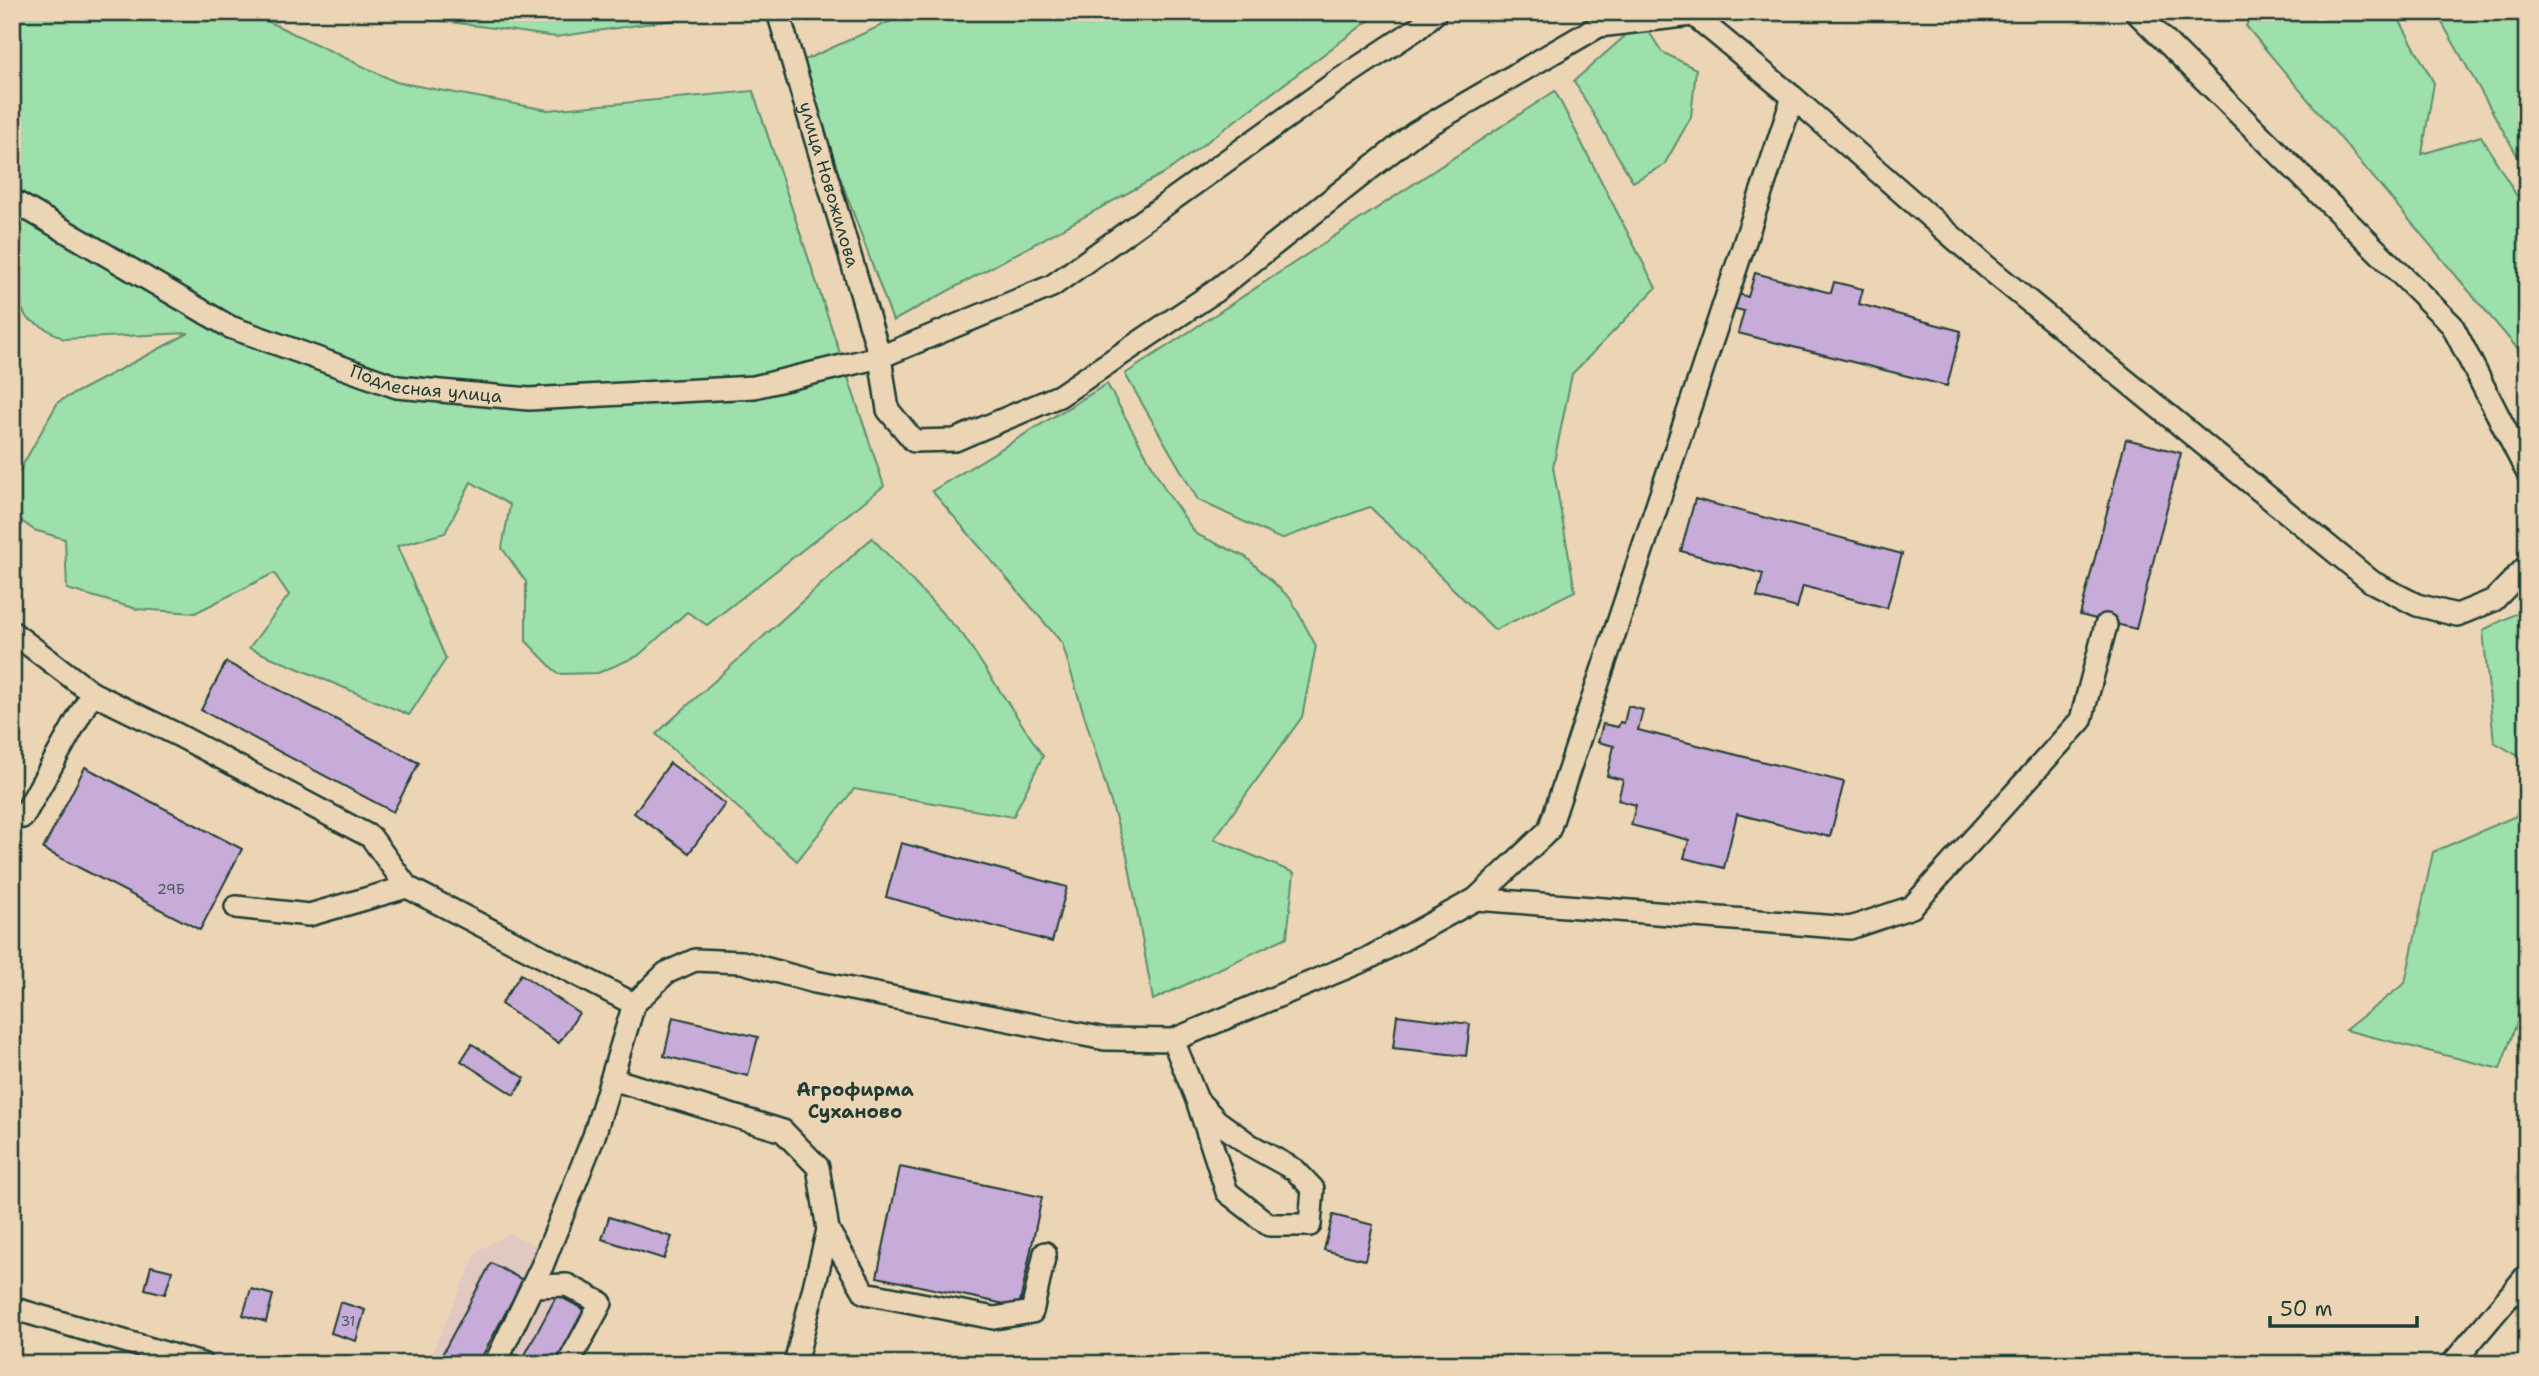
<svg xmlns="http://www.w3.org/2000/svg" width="2539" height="1376" viewBox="0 0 2539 1376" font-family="'Shantell Sans',sans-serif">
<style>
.built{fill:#e1c8c0}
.green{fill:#9de0ab;stroke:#5e8e70;stroke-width:2}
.building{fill:#c7abd8;stroke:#1f3d34;stroke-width:2}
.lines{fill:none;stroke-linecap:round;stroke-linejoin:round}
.minor-casing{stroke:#1f3d34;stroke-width:26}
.minor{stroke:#ecd5b5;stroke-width:21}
.labels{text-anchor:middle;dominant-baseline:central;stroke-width:5;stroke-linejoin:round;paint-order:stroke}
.number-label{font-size:14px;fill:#49585d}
.street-label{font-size:18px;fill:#1f3d34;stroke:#ecd5b5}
.neighbourhood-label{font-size:19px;font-weight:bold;fill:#1f3d34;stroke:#ecd5b5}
</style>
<rect width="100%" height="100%" fill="#ecd5b5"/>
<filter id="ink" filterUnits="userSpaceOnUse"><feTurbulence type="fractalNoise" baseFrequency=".0143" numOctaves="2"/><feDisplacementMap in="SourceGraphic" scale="14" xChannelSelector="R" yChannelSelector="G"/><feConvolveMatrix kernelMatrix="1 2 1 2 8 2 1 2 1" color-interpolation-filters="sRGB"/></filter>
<g filter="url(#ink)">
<path class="built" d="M510 1234 560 1257 555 1273 609 1298 579 1364H427L477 1251Z"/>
<path class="green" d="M12 12H248L396 82 548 110 753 91 884 486 707 625 687 612 638 656 598 673 558 674 526 641V582L502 548 510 505 471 482 445 533 397 546 446 659 409 715 249 648 289 595 274 573 195 613 137 609 67 589 65 539 34 530 12 514V484L58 402 189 333 64 339 27 318 12 291Z
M396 12H726L556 37 401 15Z
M911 12H1380L1168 171 893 321 798 63Z
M2252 12H2395L2434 83 2422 154 2481 136 2527 213V349L2516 347 2246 26Z
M2436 12H2527V173Z
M1642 21 1662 52 1696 69 1691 117 1664 165 1633 182 1574 81Z
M1555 91 1656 288 1572 374 1553 467 1575 591 1495 630 1370 507 1281 539 1198 500 1125 374Z
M1107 384 1166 491 1196 534 1246 557 1291 599 1316 646 1302 717 1214 839 1294 873 1287 937 1153 1000 1127 855 1062 643 932 491Z
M872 538 963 635 1043 756 1013 817 854 789 797 861 656 734Z
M2527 608V761L2494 742 2483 630Z
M2527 789V995L2500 1069 2345 1030 2405 983 2433 852 2516 816Z"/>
<path class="building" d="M1755 273 1831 293 1834 282 1863 289 1859 304 1961 331 1947 386 1738 333 1744 311 1732 308 1736 293 1748 297Z
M2126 439 2181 453 2136 629 2080 615Z
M1695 499 1902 554 1887 608 1803 586 1797 608 1757 597 1763 574 1681 551Z
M226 662 419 763 393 812 201 710Z
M1628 706 1643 710 1638 730 1844 782 1830 837 1737 814 1724 868 1684 858 1689 840 1631 825 1636 805 1618 800 1623 780 1607 776 1614 746 1598 742 1603 724 1618 727 1620 722 1624 723Z
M670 763 725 804 689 853 634 813Z
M85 767 242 849 200 930 43 849Z
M901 843 1067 887 1052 942 886 897Z
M521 974 579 1013 559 1043 501 1004Z
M1397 1015 1470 1024 1466 1056 1393 1048Z
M673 1017 758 1037 748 1076 664 1056Z
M472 1044 525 1078 514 1095 461 1061Z
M900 1167 1042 1197 1019 1307 877 1277Z
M1333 1215 1373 1225 1365 1260 1324 1250Z
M609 1217 672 1237 664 1259 602 1239Z
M491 1263 523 1280 478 1364H437Z
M151 1266 172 1271 165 1294 145 1289Z
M251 1289 273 1295 266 1322 243 1315Z
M557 1295 589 1312 561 1364H520Z
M340 1302 365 1310 356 1341 331 1333Z"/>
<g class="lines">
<defs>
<g id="minor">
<path id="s1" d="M778 12 880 357 888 410 914 441 955 440 1059 396 1214 292 1415 133 1599 26 1692 15"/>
<path d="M1690 12 1793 97 1987 267 2372 582 2417 605 2457 615 2494 600 2527 566"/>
<path d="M2136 12 2452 325 2527 472"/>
<path id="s2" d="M12 200 230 327 397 387 529 399 754 387 880 357 1052 286 1336 82 1418 28 1436 12"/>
<path d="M12 632 92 693 178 735 371 837 407 887 634 1004"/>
<path d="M23 817 92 693"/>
<path d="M1476 899 1850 928 1912 907 2081 720 2106 625"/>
<path d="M236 907 309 915 407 887"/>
<path d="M1173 1040 1197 1100 1227 1192 1269 1225H1310L1313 1189 1295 1170 1250 1145 1217 1121 1197 1100"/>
<path d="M612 1079 783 1131 818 1167 828 1230 795 1364"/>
<path d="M828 1230 865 1293 994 1318 1032 1312 1045 1253"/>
<path d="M533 1286 567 1285 601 1303 568 1364"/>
<path d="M12 1308 202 1364"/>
<path d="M495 1364 542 1266 594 1136 634 1004 666 973 695 960 742 962 815 982 1105 1039 1173 1040 1367 959 1476 899 1549 830 1793 97"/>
<path d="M2452 1364 2527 1275"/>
</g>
</defs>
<use href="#minor" class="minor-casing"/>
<use href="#minor" class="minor"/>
</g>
</g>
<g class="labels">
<g class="number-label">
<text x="171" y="889">29Б</text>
<text x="348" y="1321">31</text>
</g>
<g class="street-label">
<text stroke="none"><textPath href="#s1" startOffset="180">улица Новожилова</textPath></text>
<text stroke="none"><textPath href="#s2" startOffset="458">Подлесная улица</textPath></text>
</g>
<g class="neighbourhood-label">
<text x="855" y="1089">Агрофирма<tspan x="855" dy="22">Суханово</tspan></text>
</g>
</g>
<rect width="2539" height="1376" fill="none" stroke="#ecd5b5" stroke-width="42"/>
<rect x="21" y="21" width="2497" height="1334" fill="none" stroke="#1f3d34" stroke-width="2.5" filter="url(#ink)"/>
<path d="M2270 1316v10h147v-10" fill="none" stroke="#1f3d34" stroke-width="3.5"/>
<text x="2280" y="1316" font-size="21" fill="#1f3d34" stroke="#ecd5b5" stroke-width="5" paint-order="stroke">50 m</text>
</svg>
